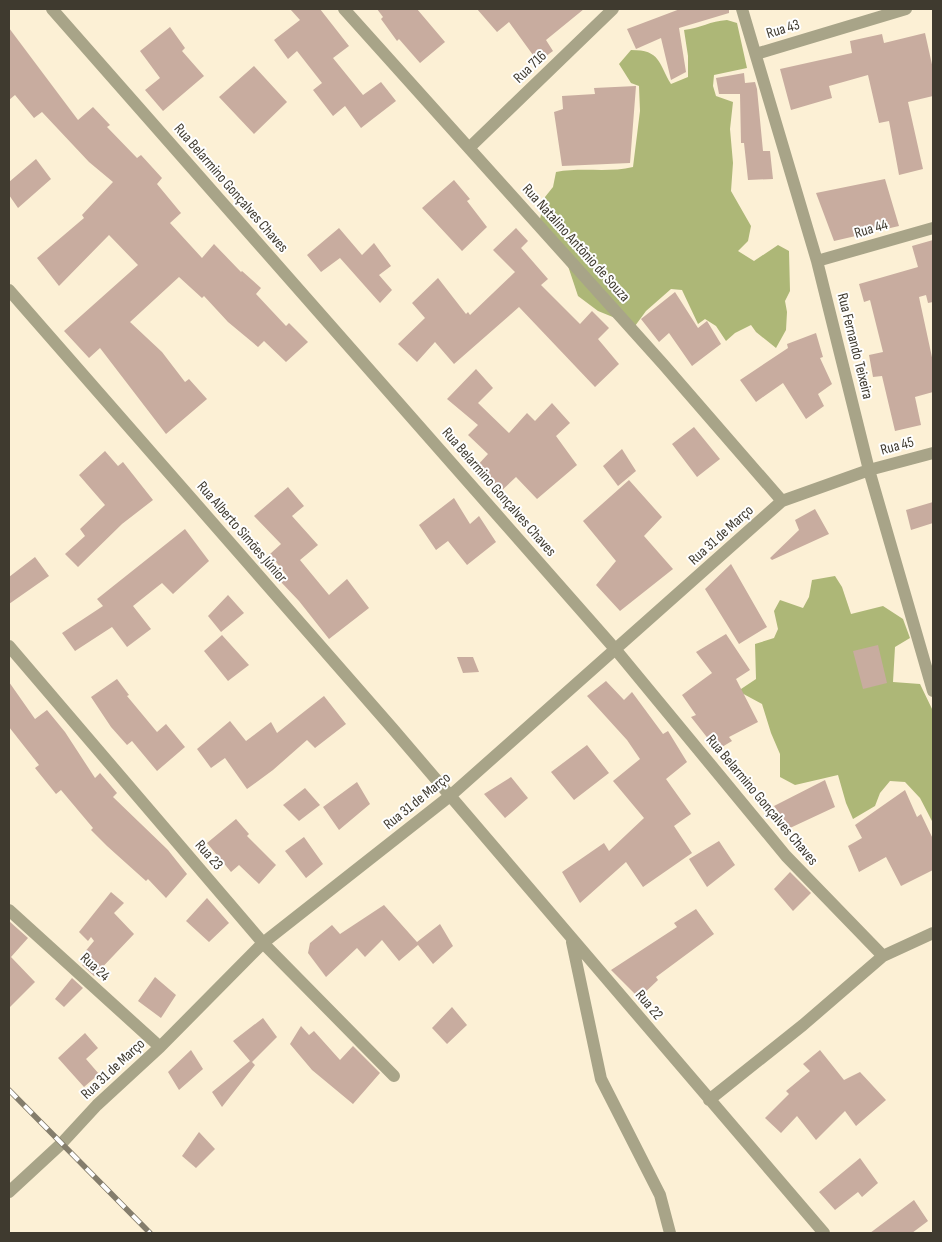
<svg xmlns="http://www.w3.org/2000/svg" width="942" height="1242" viewBox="0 0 942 1242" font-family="'Sofia Sans Condensed',sans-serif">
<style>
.forest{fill:#adb777}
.building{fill:#c8ac9f}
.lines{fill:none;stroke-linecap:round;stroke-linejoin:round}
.minor{stroke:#a8a488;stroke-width:12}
.rail-casing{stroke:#847d6c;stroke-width:5.5}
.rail{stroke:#fefefe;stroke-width:4;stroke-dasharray:11;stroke-linecap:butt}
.labels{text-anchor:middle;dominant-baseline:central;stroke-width:4;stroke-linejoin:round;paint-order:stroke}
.street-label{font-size:15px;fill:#3f3a2f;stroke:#fefefe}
</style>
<rect width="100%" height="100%" fill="#fcf0d5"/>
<path class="forest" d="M727 20 737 23 747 68 714 75 713 86 716 96 733 102 730 129 733 163 731 191 751 226 748 241 738 251 754 261 778 245 789 251 790 291 785 301 787 312 786 330 776 348 756 332 751 325 735 333 726 341 716 326 705 319 698 324 682 290 671 289 646 311 635 326 598 311 578 296 568 266 540 219 545 197 553 187 556 172C581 167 609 173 633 167L640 111 639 86 631 83 619 64 631 50C661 50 658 63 671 84L688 77V56L684 30C701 28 710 21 727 20Z
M835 576 842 587 851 614 883 606 903 619 910 638 895 647 893 682 920 684 933 711V823L920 798 905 782 890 781 880 793 875 806 853 819 846 803 838 775 795 785 780 777V754L771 733 762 704 738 691 756 679 755 644 774 638 778 629 774 611 780 600 803 608 809 597 812 580Z"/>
<path class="building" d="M290 9H320L349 46 333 58 363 95 381 82 396 101 361 128 345 106 333 116 313 90 322 83 297 51 288 59 274 40 300 20Z
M377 9H417L445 42 420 63 399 39 397 41 381 19 383 17Z
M477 9H584L546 40 553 51 538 62 509 22 497 32Z
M680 9H729V13L679 28 686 72 671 80 661 38 636 49 627 29Z
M170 27 185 48 182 51 204 76 163 111 145 90 160 78 140 51Z
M9 28 78 120 93 107 110 125 107 127 137 158 141 155 162 178 157 184 181 213 170 223 202 258 214 244 241 272 242 271 261 288 256 294 286 326 289 323 308 342 286 362 264 341 258 347 228 322 204 296 202 298 179 277 130 322 162 352 185 382 189 379 207 399 166 434 100 348 89 358 64 331 138 265 109 235 59 286 37 258 84 218 82 215 113 182 89 162 42 112 34 118 15 95 9 100Z
M925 33 933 69V96L908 102 923 169 899 175 889 121 879 123 868 75 829 86 832 98 791 110 780 69 852 53 850 41 882 34 884 43Z
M254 66 287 102 254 134 219 97Z
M744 73 745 83 755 82 757 89 763 151H770L773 179 748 180 744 143H741L740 94H719L716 78Z
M636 86 630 163 562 166 554 112 563 109 562 96 595 94 594 88Z
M36 159 51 179 18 208 9 195V182Z
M885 179 899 226 834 241 816 193Z
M454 180 470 199 467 201 487 227 462 251 422 208Z
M339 228 362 255 374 243 391 266 379 275 392 290 380 303 340 258 321 272 307 255Z
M516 228 528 241 521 248 548 279 541 285 580 324 592 311 609 328 598 339 619 364 595 387 519 307 454 364 435 342 417 362 398 344 425 318 412 303 438 278 466 314 468 312 470 315 515 272 493 250Z
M933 240V302L928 303 926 295 919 297 933 362V392L915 397 921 425 895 431 882 376 873 377 869 355 883 352 870 300 864 302 859 284 918 267 912 246Z
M675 292 698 328 707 321 721 344 692 366 669 333 659 342 641 319Z
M816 333 823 357 820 358 832 384 818 394 824 406 806 419 783 383 756 402 740 380 788 348 787 344Z
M476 369 493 388 478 403 509 433 527 413 535 421 552 403 570 423 556 436 577 465 537 499 516 477 498 494 475 468 488 454 468 435 478 425 447 399Z
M694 427 720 459 697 477 672 444Z
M622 449 636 471 618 486 603 466Z
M105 451 118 466 123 462 153 500 122 524 78 567 65 554 85 536 80 529 105 505 79 475Z
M629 480 662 517 644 536 673 569 620 611 596 585 616 561 583 521Z
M288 487 304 506 292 516 318 545 300 560 329 595 347 579 369 608 329 639 299 601 281 582 287 576 270 554 281 544 254 516Z
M454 498 470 524 479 516 496 542 467 565 448 541 436 550 419 525Z
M933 502V523L911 530 906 510Z
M815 509 829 534 772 560 770 558 799 530 795 520Z
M185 529 209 561 173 594 162 583 133 606 151 629 127 647 112 627 75 651 62 633 103 606 97 599Z
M35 557 49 576 9 604V577Z
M731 564 767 627 739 644 705 589Z
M228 595 244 613 221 632 208 616Z
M726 634 750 670 736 679 758 722 729 737 732 741 717 750 691 717 696 715 682 695 712 673 696 652Z
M222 635 249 665 228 681 204 651Z
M878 645 887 683 863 689 853 651Z
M457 657H473L479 672 463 673Z
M117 679 129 695 127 696 157 732 166 724 185 747 157 771 132 741 127 745 111 727 91 697Z
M606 681 624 700 632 692 663 734 668 731 687 762 666 779 691 814 674 826 692 853 643 887 626 862 580 903 562 872 604 843 609 851 644 818 613 781 640 759 627 740 587 696Z
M9 682 35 719 47 710 65 732 95 778 100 773 117 793 113 797 168 850 187 874 166 898 148 879 146 881 107 846 91 830 93 828 61 790 56 794 35 768 39 765 9 727Z
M324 696 346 724 315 748 307 740 273 770 247 789 225 758 211 768 197 749 230 721 246 741 271 722 277 733Z
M587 745 609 773 574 800 551 772Z
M511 777 528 798 505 818 484 794Z
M825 780 835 807 790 828 774 806Z
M357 782 370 804 339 830 323 807Z
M305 788 320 805 299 821 283 805Z
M905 790 917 817 921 814 933 839V870L901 886 886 857 859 872 848 846 862 838 855 825Z
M236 819 249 834 247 836 276 865 259 884 239 865 231 872 207 843Z
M304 837 323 864 306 878 285 851Z
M719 841 735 865 707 887 689 859Z
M790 872 811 893 793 911 774 889Z
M111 892 124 903 114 913 134 934 94 976 82 965 88 958 83 954 94 941 91 937 88 941 79 932Z
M207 898 229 923 209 942 186 921Z
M384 905 417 942 440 924 453 946 433 964 418 945 399 961 382 940 365 957 357 948 326 977 308 953 310 943 332 925 340 934Z
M696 909 714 934 656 977 658 980 639 998 611 970 677 927 674 923Z
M9 921 28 938 11 957 35 982 9 1008Z
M155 977 176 995 161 1018 138 1001Z
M72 978 83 988 64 1007 55 999Z
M452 1007 467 1025 447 1044 432 1028Z
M263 1018 277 1037 252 1062 255 1065 222 1107 212 1092 250 1061 233 1041Z
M301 1026 309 1035 314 1031 340 1060 353 1046 380 1073 353 1104 312 1070 290 1044Z
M85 1033 98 1048 86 1059 99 1074 84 1087 58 1058Z
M191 1050 203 1069 179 1090 168 1072Z
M820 1050 844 1080 860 1072 886 1100 856 1126 845 1111 816 1140 797 1116 781 1133 765 1118 789 1094 786 1091 810 1071 803 1064Z
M199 1132 215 1149 196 1168 182 1156Z
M860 1158 878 1183 862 1197 858 1192 835 1210 819 1192Z
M914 1200 928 1221 912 1233H870Z"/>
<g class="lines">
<path class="minor" d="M52 9 616 650 786 856 883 956 933 933
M344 9 663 364 782 501
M742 9 817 261 869 470 933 691
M756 54 906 9
M469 148 613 9
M817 261 933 228
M9 290 393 729 824 1233
M9 646 263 943 394 1076
M9 910 160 1047
M572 942 601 1079 660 1195 670 1233
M709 1100 803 1025 883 956
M9 1192 61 1144 97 1105 160 1047 263 943 450 796 782 501 869 470 933 453"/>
<defs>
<path id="rail" d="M9 1090 150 1233"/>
</defs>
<use href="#rail" class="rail-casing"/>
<use href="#rail" class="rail"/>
</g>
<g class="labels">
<g class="street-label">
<text transform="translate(783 29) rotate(-17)">Rua 43</text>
<text transform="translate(530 67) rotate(-44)">Rua 716</text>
<text transform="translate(231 188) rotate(49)">Rua Belarmino Gonçalves Chaves</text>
<text transform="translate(871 229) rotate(-16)">Rua 44</text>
<text transform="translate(576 243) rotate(48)">Rua Natalino Antônio de Souza</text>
<text transform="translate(855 346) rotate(76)">Rua Fernando Teixeira</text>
<text transform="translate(897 446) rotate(-15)">Rua 45</text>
<text transform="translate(499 492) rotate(49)">Rua Belarmino Gonçalves Chaves</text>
<text transform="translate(242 532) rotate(49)">Rua Alberto Simões Júnior</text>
<text transform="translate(721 535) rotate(-42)">Rua 31 de Março</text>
<text transform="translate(762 800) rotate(50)">Rua Belarmino Gonçalves Chaves</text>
<text transform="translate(417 801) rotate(-39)">Rua 31 de Março</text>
<text transform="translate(209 855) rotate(49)">Rua 23</text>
<text transform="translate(95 967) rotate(42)">Rua 24</text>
<text transform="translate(649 1005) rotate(50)">Rua 22</text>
<text transform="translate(113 1069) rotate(-43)">Rua 31 de Março</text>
</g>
</g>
<rect width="942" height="1242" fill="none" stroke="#3f3a2f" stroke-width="20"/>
</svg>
